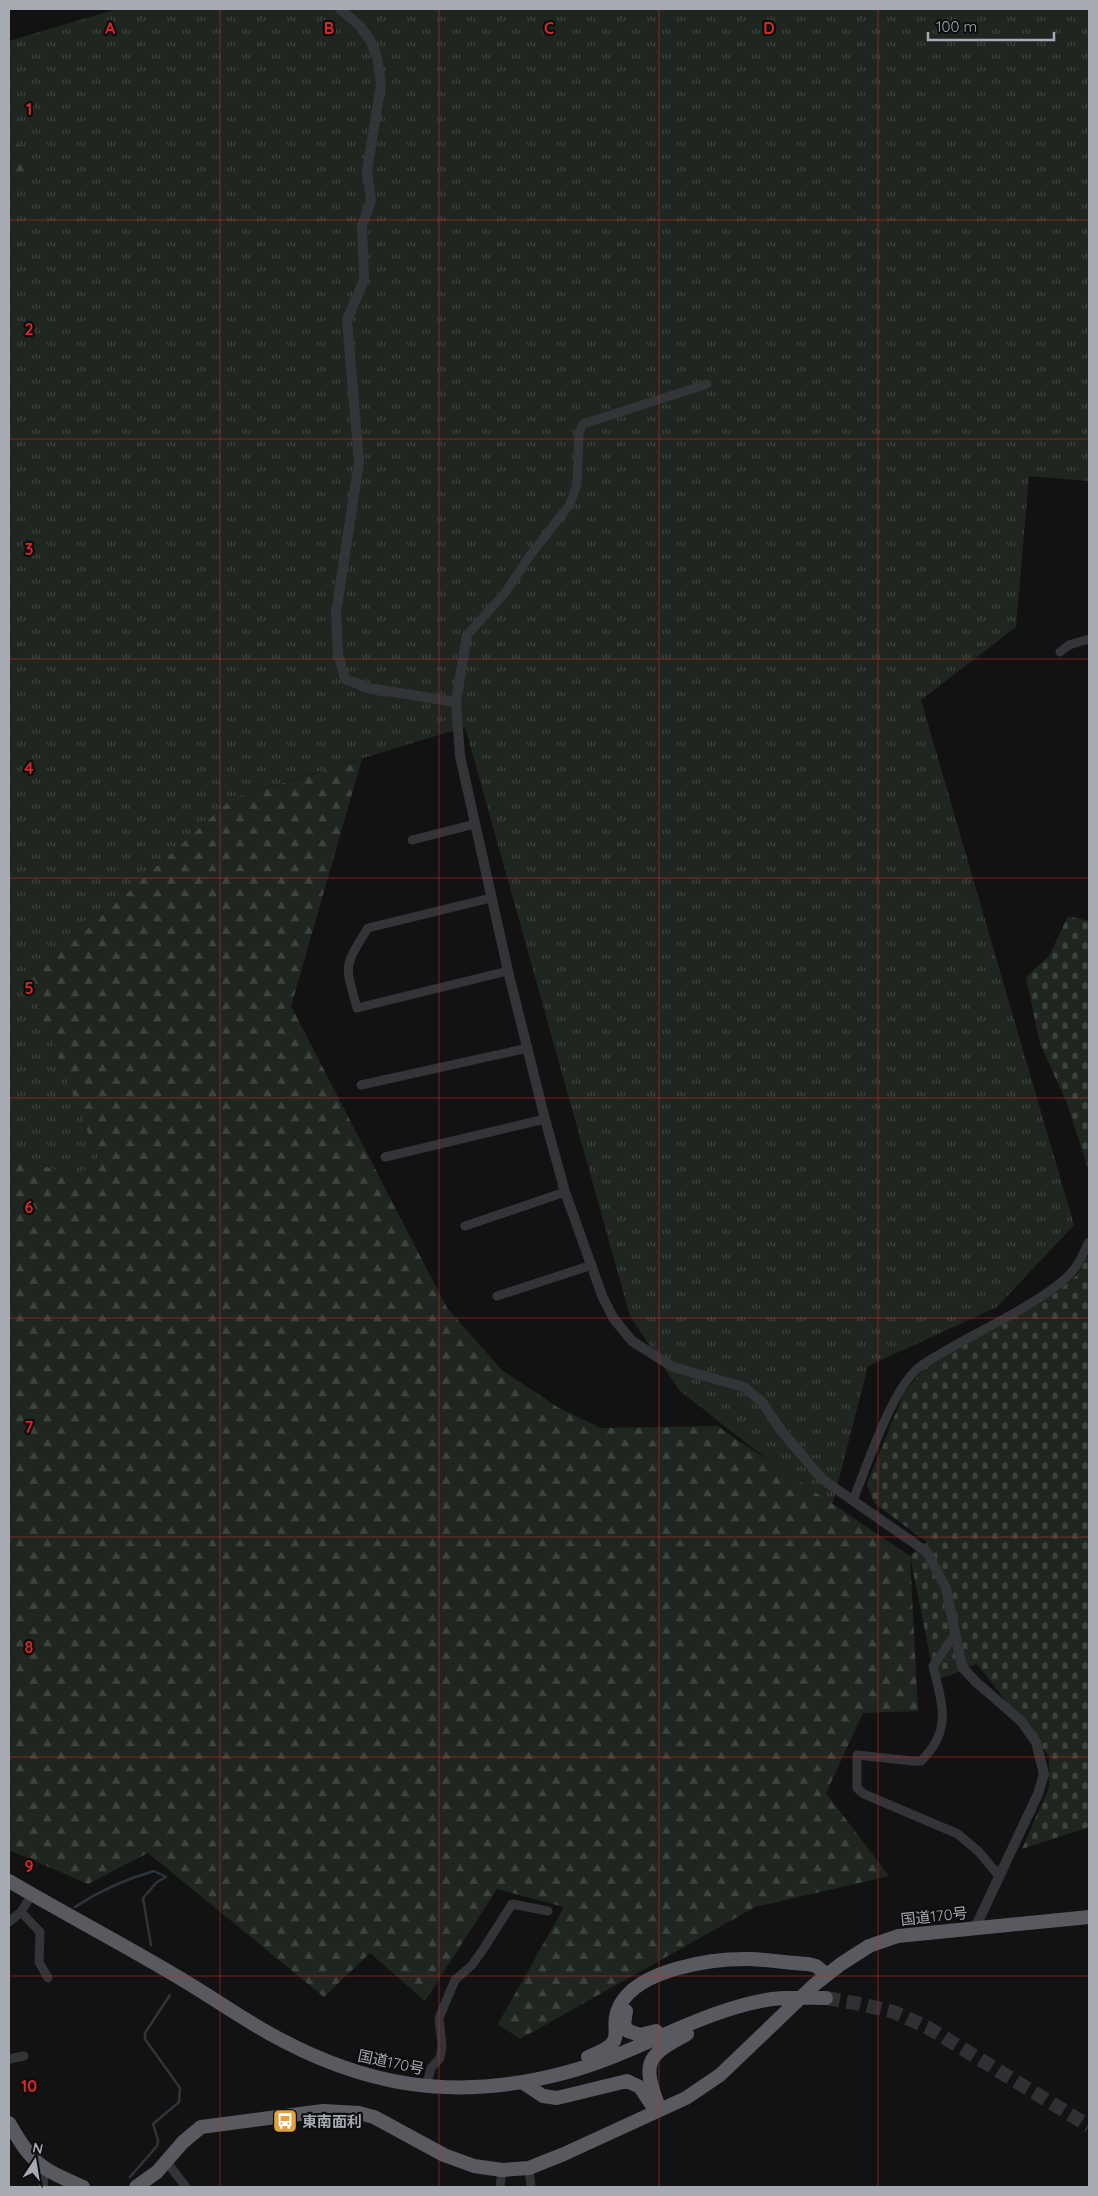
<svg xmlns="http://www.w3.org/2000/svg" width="1098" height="2196" viewBox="0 0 1098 2196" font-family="Quicksand,'Noto Sans JP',sans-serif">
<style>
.grass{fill:url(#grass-tufts)}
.forest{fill:url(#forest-firs)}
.cemetery{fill:url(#cemetery-stones)}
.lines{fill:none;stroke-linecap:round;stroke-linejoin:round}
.stream{stroke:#2c353b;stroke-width:2.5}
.trunk-tunnel{stroke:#2f3033;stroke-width:14;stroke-dasharray:14 7;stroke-linecap:butt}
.minor{stroke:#333438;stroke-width:9}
.tertiary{stroke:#333438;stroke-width:10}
.trunk{stroke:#585a60;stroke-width:14}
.grid{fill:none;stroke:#d62828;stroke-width:1;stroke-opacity:0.55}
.labels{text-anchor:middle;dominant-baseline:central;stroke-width:4.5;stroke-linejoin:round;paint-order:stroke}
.street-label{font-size:15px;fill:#a5aab3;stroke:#0d0d0e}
.poi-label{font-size:15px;font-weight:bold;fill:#a5aab3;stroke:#0d0d0e;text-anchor:start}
.grid-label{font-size:16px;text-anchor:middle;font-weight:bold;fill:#d62828;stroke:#0d0d0e;stroke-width:4.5;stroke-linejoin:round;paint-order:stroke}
</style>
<defs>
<pattern id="grass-tufts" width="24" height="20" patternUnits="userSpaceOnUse" patternTransform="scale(1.25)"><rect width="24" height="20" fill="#1f261f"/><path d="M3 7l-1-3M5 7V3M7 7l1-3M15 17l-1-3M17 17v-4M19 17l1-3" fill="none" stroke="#3d433d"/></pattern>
<pattern id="forest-firs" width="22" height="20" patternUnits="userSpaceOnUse" patternTransform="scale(1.25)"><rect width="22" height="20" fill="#1f261f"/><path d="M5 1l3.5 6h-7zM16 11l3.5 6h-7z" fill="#3d433d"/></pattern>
<pattern id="cemetery-stones" width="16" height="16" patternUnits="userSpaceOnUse" patternTransform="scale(1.25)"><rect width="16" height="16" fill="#1f261f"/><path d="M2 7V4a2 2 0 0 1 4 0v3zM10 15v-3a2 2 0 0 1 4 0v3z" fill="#3d433d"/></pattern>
</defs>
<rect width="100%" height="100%" fill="#121213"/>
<path class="grass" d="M117 9H1089V481L1029 476 1016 627 921 700 1074 1225 997 1307 868 1366 831 1510 679 1390 630 1316 465 727 233 798 100 1163 70 1177 9 1149V196L31 168 9 130V41Z"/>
<path class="forest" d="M9 130 31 168 9 196Z
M362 759 291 1006 447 1308 502 1370 559 1408 601 1428 717 1426 910 1556 918 1711 863 1713 826 1793 889 1876 755 1907 520 2039 498 2024 564 1907 497 1889 425 2001 370 1953 324 1997 148 1853 88 1884 9 1850V1149L69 1177 100 1163 28 982 233 798Z"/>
<path class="cemetery" d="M1068 916 1089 921V1172L1067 1103 1040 1044 1026 977 1049 956Z
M1089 1254V1827L1022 1849 1049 1788V1756L977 1664 935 1681 910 1556 927 1542 874 1503 867 1484 904 1393 925 1367 1055 1293 1077 1275Z"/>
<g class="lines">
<path class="stream" d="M75 1907C99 1891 126 1879 154 1871L166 1877 157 1882 143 1898 151 1945
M130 2177 157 2146 158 2140 153 2124 179 2102 180 2088 145 2039V2033L170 1995"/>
<path class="trunk-tunnel" d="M826 1998 860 2004 894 2012 927 2027 1089 2126"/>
<path class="minor" d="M467 635 505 593 529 557 570 504 577 484 579 433 583 424 707 384
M1060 652 1069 645 1089 639
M412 840 475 824
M491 898 368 928C343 968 345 964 357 1008L508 971
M361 1085 528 1048
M385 1157 545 1119
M465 1226 565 1192
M497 1296 592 1265
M853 1500C868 1464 890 1393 918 1368 928 1360 942 1353 954 1346 987 1327 1039 1303 1067 1277 1077 1268 1083 1255 1089 1242
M954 1636 933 1666C942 1705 953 1729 921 1761H912L857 1755V1788L864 1794 958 1834 979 1852 1000 1877
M21 1912 40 1932 39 1962 48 1978
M9 1922 21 1912 32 1894
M9 2059 24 2056
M426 2087 431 2068 440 2058 442 2046 439 2018 455 1980 472 1965 484 1948 512 1904 548 1911
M166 2161 186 2187
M529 2168 531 2187
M43 2187 44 2176 47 2171
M500 2187 502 2170"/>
<path class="tertiary" d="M340 9 360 26 370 40 377 57 381 84 367 171 371 201 362 226 364 280 347 320 359 462 336 613 338 654 345 679 368 688 456 702
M467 635 456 702 460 756 508 971 545 1119 565 1192 603 1298 614 1319 632 1341 673 1367 744 1387 762 1402 780 1429 822 1479 927 1552 946 1588 962 1667 976 1682 1021 1721 1036 1742 1044 1774 1038 1794 975 1928"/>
<path class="trunk" d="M9 1881C65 1914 123 1944 178 1977 208 1995 236 2014 265 2031 363 2087 454 2102 564 2073 635 2055 699 2010 772 1999 790 1997 808 1998 826 1998
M626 2011 624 2024 628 2031 640 2035 656 2031
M588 2057C633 2040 606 2033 620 2005 639 1969 713 1958 751 1959 770 1960 789 1963 808 1964L816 1966 827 1975
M522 2082 543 2096 557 2098 627 2081 640 2087 656 2111
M657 2102C641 2060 650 2054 687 2034
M9 2123C33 2165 40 2168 83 2187
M136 2187 157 2172 183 2142 201 2127 323 2111 359 2113 374 2117 444 2155 474 2166 502 2170 529 2168 564 2154 686 2098 720 2075 814 1985 841 1964 869 1946 898 1936 1089 1917"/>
</g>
<path class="grid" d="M220 9V2187M439 9V2187M659 9V2187M878 9V2187M9 220H1089M9 439H1089M9 659H1089M9 878H1089M9 1098H1089M9 1318H1089M9 1537H1089M9 1757H1089M9 1976H1089"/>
<defs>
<symbol id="bus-square" viewBox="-11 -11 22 22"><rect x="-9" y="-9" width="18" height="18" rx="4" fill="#e2a13c" stroke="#0d0d0e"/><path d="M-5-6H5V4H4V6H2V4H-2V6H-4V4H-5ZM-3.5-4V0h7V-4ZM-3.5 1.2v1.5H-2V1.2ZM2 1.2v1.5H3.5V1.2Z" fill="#fff"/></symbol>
</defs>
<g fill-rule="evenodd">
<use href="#bus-square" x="271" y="2107" width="28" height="28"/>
</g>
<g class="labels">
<g class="street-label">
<text transform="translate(934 1916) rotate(-6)">国道170号</text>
<text transform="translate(391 2062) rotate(12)">国道170号</text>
</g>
<g class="poi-label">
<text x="302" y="2121">東南面利</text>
</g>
</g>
<g class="grid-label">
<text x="110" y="34">A</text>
<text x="329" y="34">B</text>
<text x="549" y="34">C</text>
<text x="769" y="34">D</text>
<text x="29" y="115">1</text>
<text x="29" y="335">2</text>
<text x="29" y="555">3</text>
<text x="29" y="774">4</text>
<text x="29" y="994">5</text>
<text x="29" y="1213">6</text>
<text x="29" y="1433">7</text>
<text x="29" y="1653">8</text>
<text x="29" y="1872">9</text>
<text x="29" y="2092">10</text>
</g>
<rect width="1098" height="2196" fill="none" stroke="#a5aab3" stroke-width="20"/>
<g transform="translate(35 2161) rotate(12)" stroke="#0d0d0e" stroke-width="4" paint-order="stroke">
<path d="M0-4L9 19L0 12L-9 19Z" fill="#a5aab3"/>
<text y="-8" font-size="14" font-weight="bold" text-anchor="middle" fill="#a5aab3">N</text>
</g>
<path d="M928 32v8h126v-8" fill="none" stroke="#a5aab3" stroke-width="2.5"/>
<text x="936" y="32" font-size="15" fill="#a5aab3" stroke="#0d0d0e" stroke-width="4" paint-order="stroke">100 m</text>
</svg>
